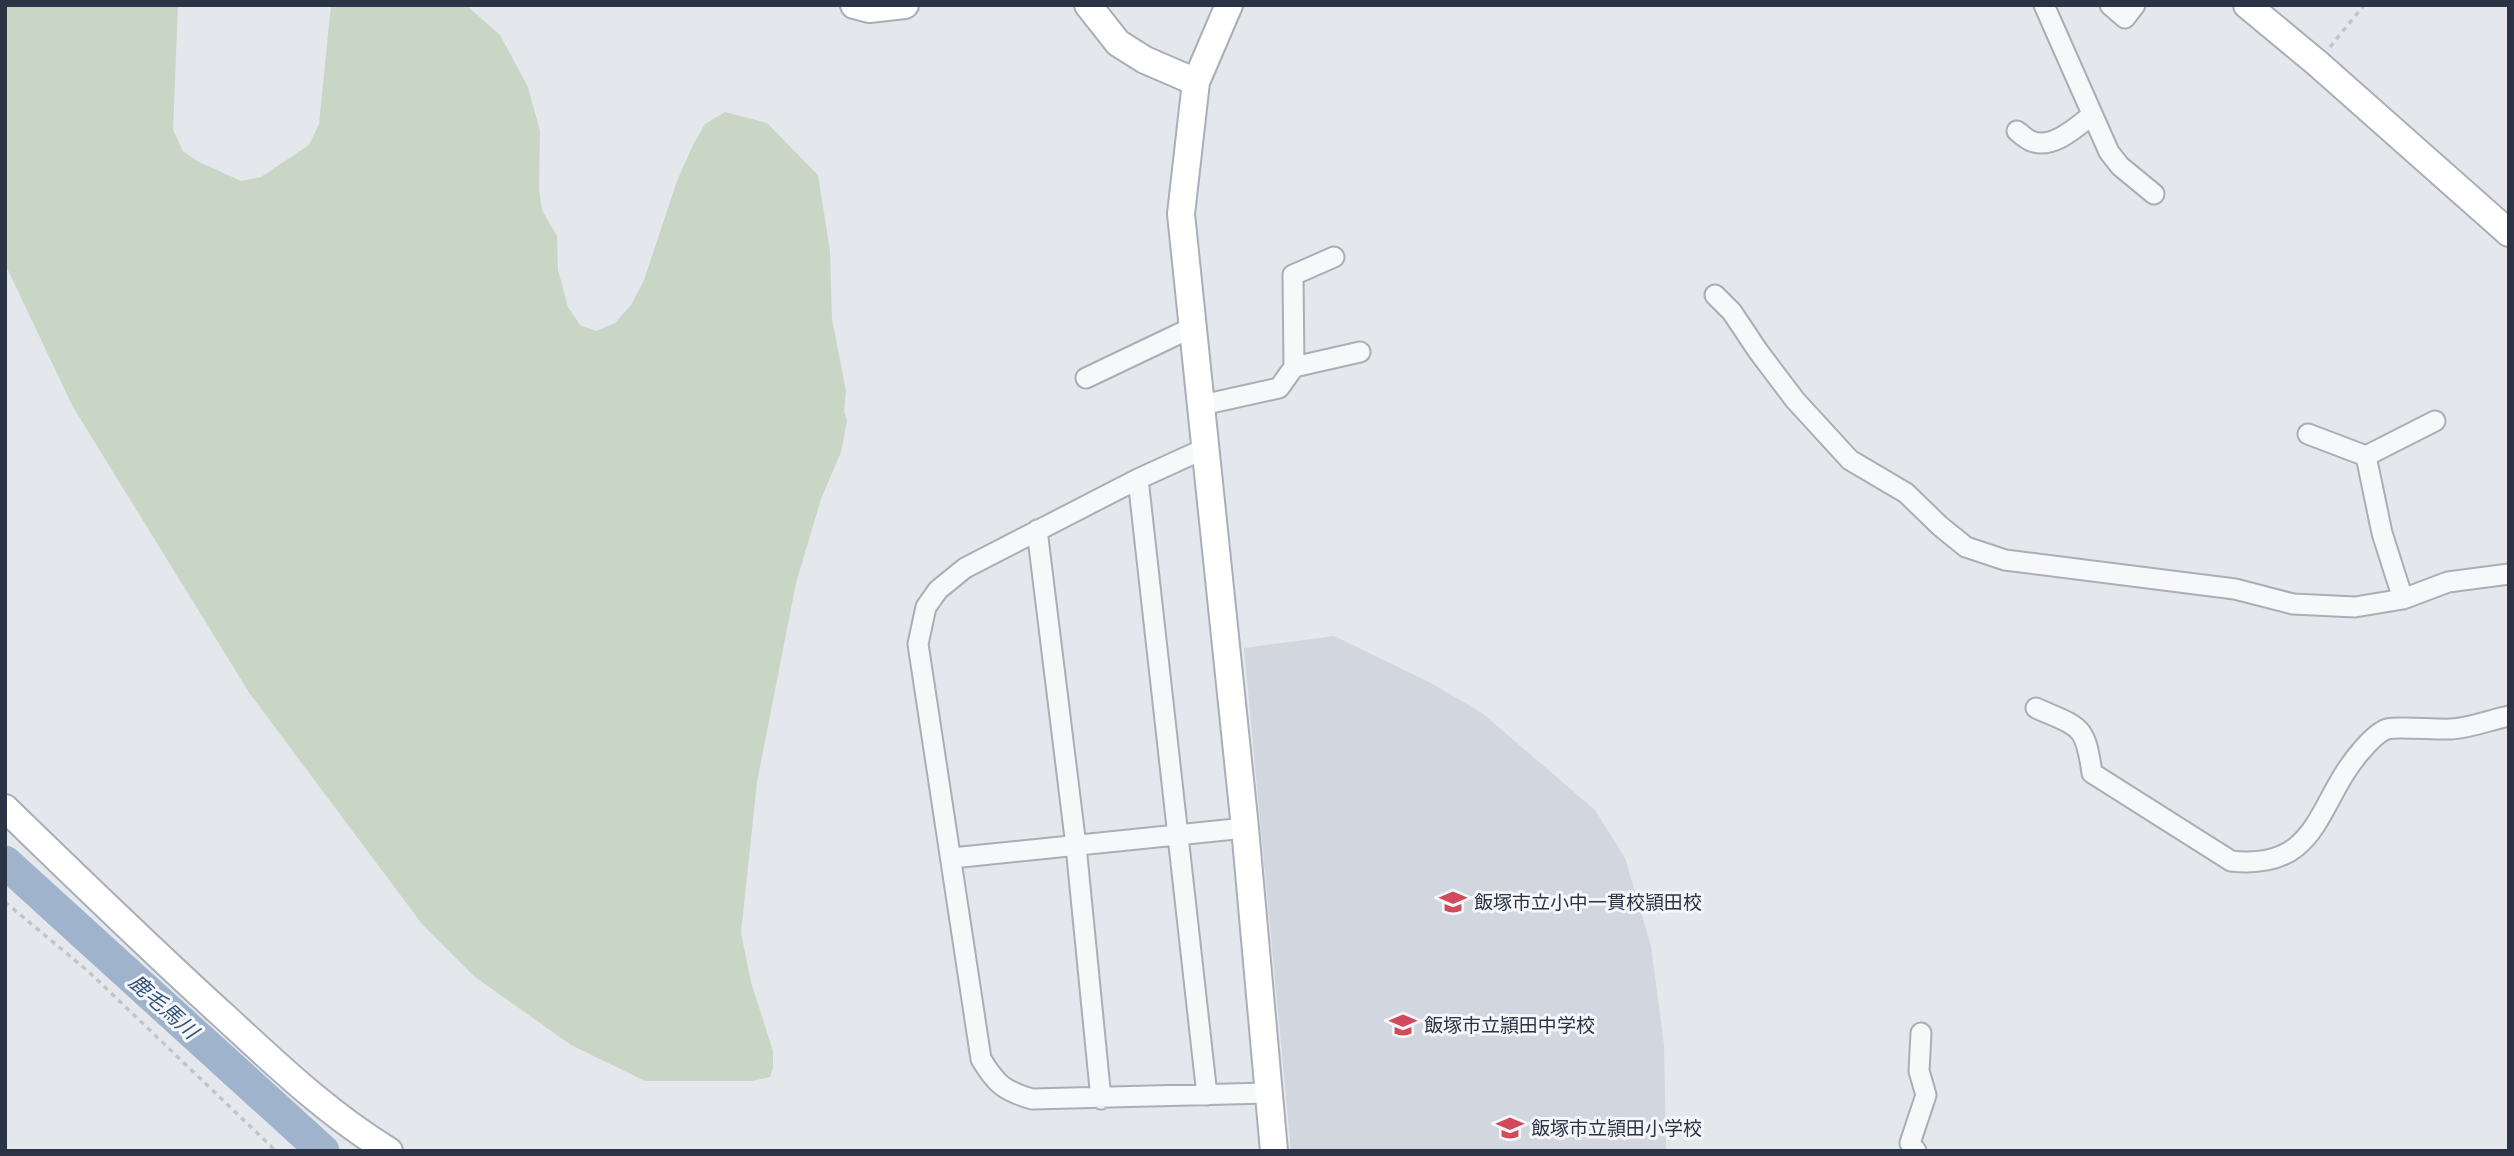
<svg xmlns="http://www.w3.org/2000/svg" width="2514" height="1156" viewBox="0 0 2514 1156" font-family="Manrope,'Noto Sans JP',sans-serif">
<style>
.built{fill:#d2d6de}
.green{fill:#c9d6c5}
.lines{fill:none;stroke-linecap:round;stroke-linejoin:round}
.river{stroke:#9fb4cc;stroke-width:33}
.street-casing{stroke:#a9aeb7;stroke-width:23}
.secondary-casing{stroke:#a9aeb7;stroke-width:30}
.path{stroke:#c2c5cb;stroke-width:3.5;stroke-dasharray:5 5;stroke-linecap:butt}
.street{stroke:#f7f8fa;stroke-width:19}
.secondary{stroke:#fff;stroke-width:26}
.labels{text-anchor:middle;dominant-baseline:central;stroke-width:6;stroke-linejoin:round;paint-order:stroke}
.poi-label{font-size:19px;fill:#2b3445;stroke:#f4f6f9;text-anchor:start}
.water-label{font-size:21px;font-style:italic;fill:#34527a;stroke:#f4f6f9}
</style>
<rect width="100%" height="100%" fill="#e4e7ec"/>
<path class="built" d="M1334 636 1431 683 1482 713 1595 810 1625 858 1651 946 1664 1045 1666 1151H1291L1244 648Z"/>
<path class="green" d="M5 5H178L173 130 183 151 197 161 241 181 261 177 309 145 319 124 331 5H466L500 35 528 87 540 131 539 189 542 210 557 236 558 270 568 307 580 325 596 331 615 323 631 305 644 280 677 181 693 145 705 124 725 112 767 123 818 175 830 251 832 319 846 391 844 411 847 421 841 452 821 499 796 583 757 782 741 933 751 982 773 1051V1068L770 1077 752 1081H645L571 1045 475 977 422 924 250 694 73 407 5 264Z"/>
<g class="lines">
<path class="river" d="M5 862 323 1151"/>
<defs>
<path id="street" d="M2044 5 2109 152 2120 166 2154 194
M2110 5 2125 18 2135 5
M2017 131C2021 134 2026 139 2031 141 2052 150 2077 127 2092 115
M1715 295 1732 312 1758 351 1795 400 1850 460 1906 493 1940 526 1966 547 2005 560 2235 589 2293 604 2355 607 2403 599 2448 582 2509 574
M1294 367 1360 352
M1086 378 1191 328
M1202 405 1279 388 1294 367 1293 275 1334 257
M2308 434 2366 456
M1206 448 1138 479 965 568 938 590 926 607 918 644 981 1059C996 1084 1004 1091 1032 1099L1268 1093
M1138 479 1207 1095
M1037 530 1076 846 1101 1099
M2403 599 2382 533 2366 456 2435 421
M2036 708C2080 728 2085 723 2092 773L2231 861C2321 871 2316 801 2362 750 2368 743 2378 732 2387 729 2397 726 2437 730 2451 729 2470 728 2490 720 2509 716
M952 858 1245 828
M1916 1151 1910 1143 1926 1095 1919 1071 1921 1033"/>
<path id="secondary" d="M854 5 869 9 905 5
M1088 5 1118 43 1145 60 1196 82
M1229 5 1196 82 1181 214 1245 828 1274 1151
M2247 5 2317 63 2509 233
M5 808C78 879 150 949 225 1017 277 1065 328 1114 389 1151"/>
</defs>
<use href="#street" class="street-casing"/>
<use href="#secondary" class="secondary-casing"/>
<path class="path" d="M2330 47 2364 5
M5 902 89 972 276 1151"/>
<use href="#street" class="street"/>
<use href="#secondary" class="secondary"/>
</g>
<defs>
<symbol id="school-bare" viewBox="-9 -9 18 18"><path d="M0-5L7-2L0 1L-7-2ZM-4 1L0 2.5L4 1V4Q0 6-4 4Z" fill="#d1495b" stroke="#f4f6f9" stroke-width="2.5" paint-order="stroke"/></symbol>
</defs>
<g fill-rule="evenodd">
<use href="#school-bare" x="1434" y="883" width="38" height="38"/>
<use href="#school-bare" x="1384" y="1006" width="38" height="38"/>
<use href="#school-bare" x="1491" y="1109" width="38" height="38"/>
</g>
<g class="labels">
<g class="poi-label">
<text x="1474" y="902">飯塚市立小中一貫校頴田校</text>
<text x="1424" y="1025">飯塚市立頴田中学校</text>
<text x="1531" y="1128">飯塚市立頴田小学校</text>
</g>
<g class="water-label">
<text transform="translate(164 1006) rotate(42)">鹿毛馬川</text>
</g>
</g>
<rect width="2514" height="1156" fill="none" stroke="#2b3445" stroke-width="14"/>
</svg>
